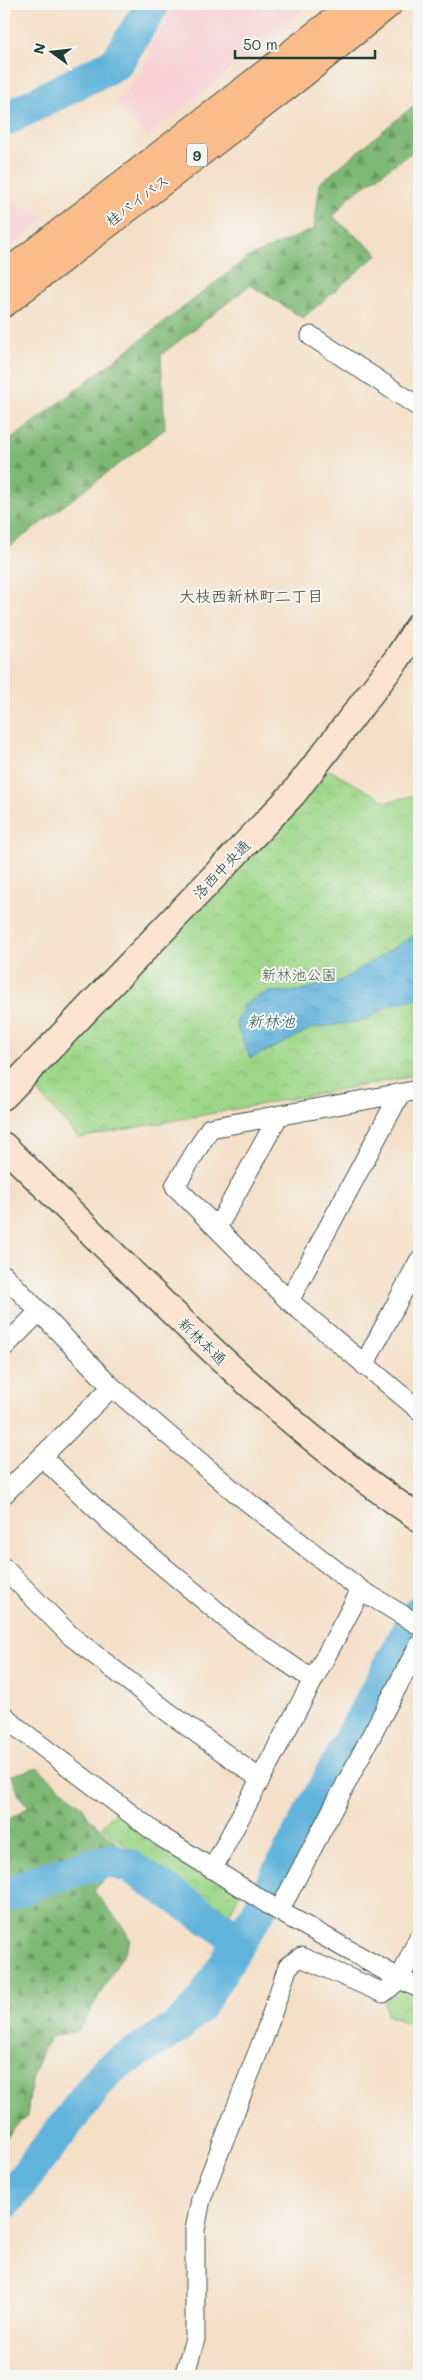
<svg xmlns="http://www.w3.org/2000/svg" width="423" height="2380" viewBox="0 0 423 2380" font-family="Mali,'Klee One',sans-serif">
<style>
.built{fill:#f7cfd5}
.forest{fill:url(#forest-firs);stroke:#4e7a54}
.park{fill:url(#park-crowns);stroke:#5e8a5e}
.water{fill:url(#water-ripples);stroke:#407888}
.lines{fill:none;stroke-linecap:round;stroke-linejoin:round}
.river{stroke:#60b3db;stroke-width:34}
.street-casing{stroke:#3f554a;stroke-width:21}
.secondary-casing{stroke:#3f554a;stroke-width:29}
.highway-casing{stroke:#3f554a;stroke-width:30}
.street{stroke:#fff;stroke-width:19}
.secondary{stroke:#fde4d0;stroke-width:26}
.highway{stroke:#f9bc8a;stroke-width:28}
.labels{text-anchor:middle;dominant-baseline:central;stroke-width:4;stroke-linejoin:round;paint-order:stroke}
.shield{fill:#f6f6f2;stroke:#60746d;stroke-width:1}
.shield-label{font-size:14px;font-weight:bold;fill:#1f3d34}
.street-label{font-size:15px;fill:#1f3d34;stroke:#f6f6f2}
.park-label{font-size:15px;fill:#385c45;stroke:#f6f6f2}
.neighbourhood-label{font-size:16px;font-weight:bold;fill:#606058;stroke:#f6f6f2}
.water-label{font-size:16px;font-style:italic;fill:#2f5a5e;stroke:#f6f6f2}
</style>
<defs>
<pattern id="forest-firs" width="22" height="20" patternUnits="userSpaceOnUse" patternTransform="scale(1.25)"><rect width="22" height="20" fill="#7eb875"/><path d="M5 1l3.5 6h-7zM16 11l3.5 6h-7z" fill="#679761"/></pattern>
<pattern id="park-crowns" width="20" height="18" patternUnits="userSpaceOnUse" patternTransform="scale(1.25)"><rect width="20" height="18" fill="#9ed789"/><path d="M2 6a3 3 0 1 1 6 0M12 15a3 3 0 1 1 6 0" fill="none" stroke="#88b977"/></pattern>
<pattern id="water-ripples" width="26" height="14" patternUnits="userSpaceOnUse" patternTransform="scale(1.25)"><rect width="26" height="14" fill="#60b3db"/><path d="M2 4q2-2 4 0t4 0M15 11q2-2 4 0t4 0" fill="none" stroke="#4f93b2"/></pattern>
</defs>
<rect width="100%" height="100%" fill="#f6f6f2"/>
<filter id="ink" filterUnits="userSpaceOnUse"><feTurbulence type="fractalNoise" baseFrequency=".02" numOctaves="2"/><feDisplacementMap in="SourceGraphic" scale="10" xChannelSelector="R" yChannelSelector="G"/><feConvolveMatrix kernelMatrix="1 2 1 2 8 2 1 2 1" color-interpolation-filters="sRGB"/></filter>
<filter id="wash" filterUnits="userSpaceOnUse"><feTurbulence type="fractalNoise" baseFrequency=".0096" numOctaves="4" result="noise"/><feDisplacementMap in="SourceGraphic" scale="20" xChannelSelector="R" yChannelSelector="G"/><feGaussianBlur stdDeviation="1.12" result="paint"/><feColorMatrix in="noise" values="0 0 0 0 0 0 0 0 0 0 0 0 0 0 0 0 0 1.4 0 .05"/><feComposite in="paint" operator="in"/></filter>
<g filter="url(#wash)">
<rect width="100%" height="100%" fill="#f4dfc7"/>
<path class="built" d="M177 4H311L147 137 116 101 125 94 140 72 150 54 151 45Z
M4 196 25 209 47 217 4 251Z"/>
<path class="forest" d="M419 101V147L350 196 333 217 378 254 303 318 250 285 161 355 165 429 4 551V445L249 257 314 229 320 183Z
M38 1768 82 1806 89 1818 126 1851 94 1891 121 1924 131 1941 79 2030 51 2037C33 2063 31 2085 27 2116L18 2123 4 2142V1822L29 1807 19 1796 12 1775Z"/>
<path class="park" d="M329 770 387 802 419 794V1075L79 1138 30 1083Z
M116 1810 240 1893 226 1920 128 1848 102 1827Z
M401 1984 419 1991V2028L387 2015 384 1997Z"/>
<path class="water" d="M419 932V998L390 1005 365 1021 312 1028 282 1044 250 1058 236 1024 245 1004 268 992 298 991 342 980Z"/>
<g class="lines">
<path class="river" d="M4 120 116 63 153 4
M4 1896 44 1879 111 1860 131 1867 240 1940
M4 2204 108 2070 175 2029 197 2009 255 1917 419 1612"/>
</g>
</g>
<g filter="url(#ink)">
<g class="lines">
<defs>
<path id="street" d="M311 336 419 407
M419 1090 210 1128 175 1186 289 1301 419 1410
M217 1228 279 1115
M4 1275 112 1387 235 1492 361 1590 419 1625
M289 1301 400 1094
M4 1347 39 1312
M364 1365 419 1261
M42 1457 110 1522 242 1632 313 1680
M4 1494 112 1387
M4 1568 71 1636 168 1712 260 1779
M4 1715 14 1725 160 1836 279 1911 400 1979 419 1988
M213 1868 361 1590
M279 1911 419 1645
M184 2376 195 2339V2230L201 2199 265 2034 288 1966 301 1957 383 1993 400 1979 419 1937"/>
<path id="secondary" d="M4 1096 293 794 397 659 419 625
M4 1146C136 1275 264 1414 419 1518"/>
<path id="highway" d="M4 276 356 4
M4 303 302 74 388 4"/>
</defs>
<use href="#street" class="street-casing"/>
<use href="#secondary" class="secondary-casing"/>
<use href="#highway" class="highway-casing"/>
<use href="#street" class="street"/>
<use href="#secondary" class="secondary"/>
<use href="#highway" class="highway"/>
</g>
</g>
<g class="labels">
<rect class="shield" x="187" y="143.5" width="20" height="23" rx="4"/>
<g class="shield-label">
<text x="197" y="155">9</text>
</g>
<g class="street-label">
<text transform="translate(137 200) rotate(-37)">桂バイパス</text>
<text transform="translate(221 869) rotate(-46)">洛西中央通</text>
<text transform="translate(203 1341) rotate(44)">新林本通</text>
</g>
<g class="park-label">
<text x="299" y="974">新林池公園</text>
</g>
<g class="neighbourhood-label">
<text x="251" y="595">大枝西新林町二丁目</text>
</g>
<g class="water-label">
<text x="271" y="1020">新林池</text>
</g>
</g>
<rect width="423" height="2380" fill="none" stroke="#f6f6f2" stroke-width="20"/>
<g transform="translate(52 52) rotate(285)" stroke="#f6f6f2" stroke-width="4" paint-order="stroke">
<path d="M0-4L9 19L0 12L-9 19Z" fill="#1f3d34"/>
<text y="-8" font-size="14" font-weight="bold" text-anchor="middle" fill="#1f3d34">N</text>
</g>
<path d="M235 50v8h140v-8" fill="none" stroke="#1f3d34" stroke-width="2.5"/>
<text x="243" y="50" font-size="15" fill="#1f3d34" stroke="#f6f6f2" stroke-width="4" paint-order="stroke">50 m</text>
</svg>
